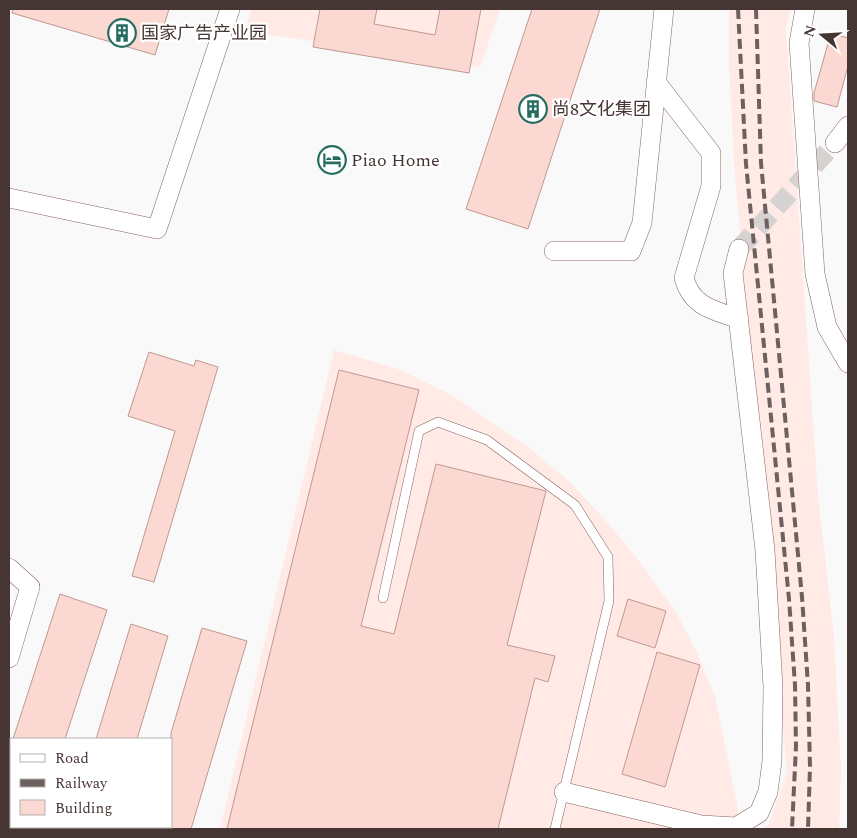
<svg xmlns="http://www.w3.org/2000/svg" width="857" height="838" viewBox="0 0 857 838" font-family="Spectral,'Noto Sans SC',serif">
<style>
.built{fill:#ffeae6}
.building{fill:#fbd9d2;stroke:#c09891}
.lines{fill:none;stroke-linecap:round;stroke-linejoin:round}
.street-tunnel{stroke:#d5d2d1;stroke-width:19;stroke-dasharray:19 9;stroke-linecap:butt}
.lane-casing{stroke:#87635c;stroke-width:10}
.street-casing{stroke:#87635c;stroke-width:20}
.lane{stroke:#fff;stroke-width:9}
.street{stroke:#fff;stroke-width:19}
.rail{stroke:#6d615f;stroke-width:4;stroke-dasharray:10 5;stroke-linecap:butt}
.labels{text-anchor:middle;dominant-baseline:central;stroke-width:4.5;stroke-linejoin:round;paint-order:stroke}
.poi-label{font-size:18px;fill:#463633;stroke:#fff;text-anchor:start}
</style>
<rect width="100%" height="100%" fill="#f9f9f9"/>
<path class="built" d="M251 9H500L480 67 246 31Z
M729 9H791L786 29 818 495 834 637 841 769 839 829H763L769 824 787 772 734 162 729 64Z
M334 350 398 369 453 396 528 447 569 481 608 523 643 566 677 614 698 655 715 697 738 809 739 829H220Z"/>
<path class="building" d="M13 9H169L155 55 12 13Z
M320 9H377L374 24 435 35 440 9H481L469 73 313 47Z
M532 9H600L528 229 466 209Z
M831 33 848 38V66L837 107 814 101V93Z
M149 352 194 366 196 360 218 367 154 582 132 576 175 431 128 416Z
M339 370 419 390 361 626 394 634 436 464 546 491 507 645 555 656 548 682 535 678 498 829H227Z
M60 594 107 610 65 739H13Z
M628 599 666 611 655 648 617 636Z
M131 624 168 636 137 739H96Z
M202 628 247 641 191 829H171V733Z
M657 652 700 665 665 787 622 774Z"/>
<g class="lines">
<path class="street-tunnel" d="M739 249 835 143"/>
<defs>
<path id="lane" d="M383 598 419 431 438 422 487 440 575 505 608 557 609 601 555 829"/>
<path id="street" d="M805 9 799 43 815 274 827 327 848 363
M656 82 711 153V186L684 278C692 307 713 310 739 319
M835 143 848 126
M9 198 157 229 230 9
M554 251H631L642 223 664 9
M9 568 30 587 9 658
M564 792 701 825 736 827 759 813 768 792 772 761 773 687 765 550 733 273 739 249"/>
</defs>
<use href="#lane" class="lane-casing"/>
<use href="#street" class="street-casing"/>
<use href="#lane" class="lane"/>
<use href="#street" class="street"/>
<path class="rail" d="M738 9 746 164 789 599 795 685 796 746 792 829
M756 9 761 163 802 597 808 685 810 767 808 829"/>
</g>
<defs>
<symbol id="building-ring" viewBox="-11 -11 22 22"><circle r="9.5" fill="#fff" stroke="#266c60" stroke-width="1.5"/><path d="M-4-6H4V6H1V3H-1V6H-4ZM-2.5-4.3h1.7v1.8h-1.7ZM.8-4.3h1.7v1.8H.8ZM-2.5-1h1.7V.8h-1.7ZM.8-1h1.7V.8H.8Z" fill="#266c60"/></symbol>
<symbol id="hotel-ring" viewBox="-11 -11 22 22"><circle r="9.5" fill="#fff" stroke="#266c60" stroke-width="1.5"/><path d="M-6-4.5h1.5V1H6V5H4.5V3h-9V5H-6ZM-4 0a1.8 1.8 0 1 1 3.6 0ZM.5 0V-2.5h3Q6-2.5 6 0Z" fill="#266c60"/></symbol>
</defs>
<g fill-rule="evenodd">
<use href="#building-ring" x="106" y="17" width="32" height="32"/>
<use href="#building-ring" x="517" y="93" width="32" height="32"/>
<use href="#hotel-ring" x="316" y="144" width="32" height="32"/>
</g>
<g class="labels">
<g class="poi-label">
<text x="141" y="33">国家广告产业园</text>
<text x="552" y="109">尚8文化集团</text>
<text x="351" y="160">Piao Home</text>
</g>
</g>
<rect width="857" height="838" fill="none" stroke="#463633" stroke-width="20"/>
<rect x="10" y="738" width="162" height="90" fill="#ffffff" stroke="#b5afad"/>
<rect x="20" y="754" width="25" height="8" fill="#ffffff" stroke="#b5afad"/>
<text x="55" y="763" font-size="15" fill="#463633">Road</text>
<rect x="20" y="779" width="25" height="8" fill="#6d615f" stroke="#b5afad"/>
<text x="55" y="788" font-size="15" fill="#463633">Railway</text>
<rect x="20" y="800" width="25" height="15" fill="#fbd9d2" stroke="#b5afad"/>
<text x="55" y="813" font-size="15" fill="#463633">Building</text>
<g transform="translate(822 35) rotate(288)" stroke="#ffffff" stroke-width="4" paint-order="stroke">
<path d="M0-4L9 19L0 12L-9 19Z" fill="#463633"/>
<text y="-8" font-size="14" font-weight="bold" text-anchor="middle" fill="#463633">N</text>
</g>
</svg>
